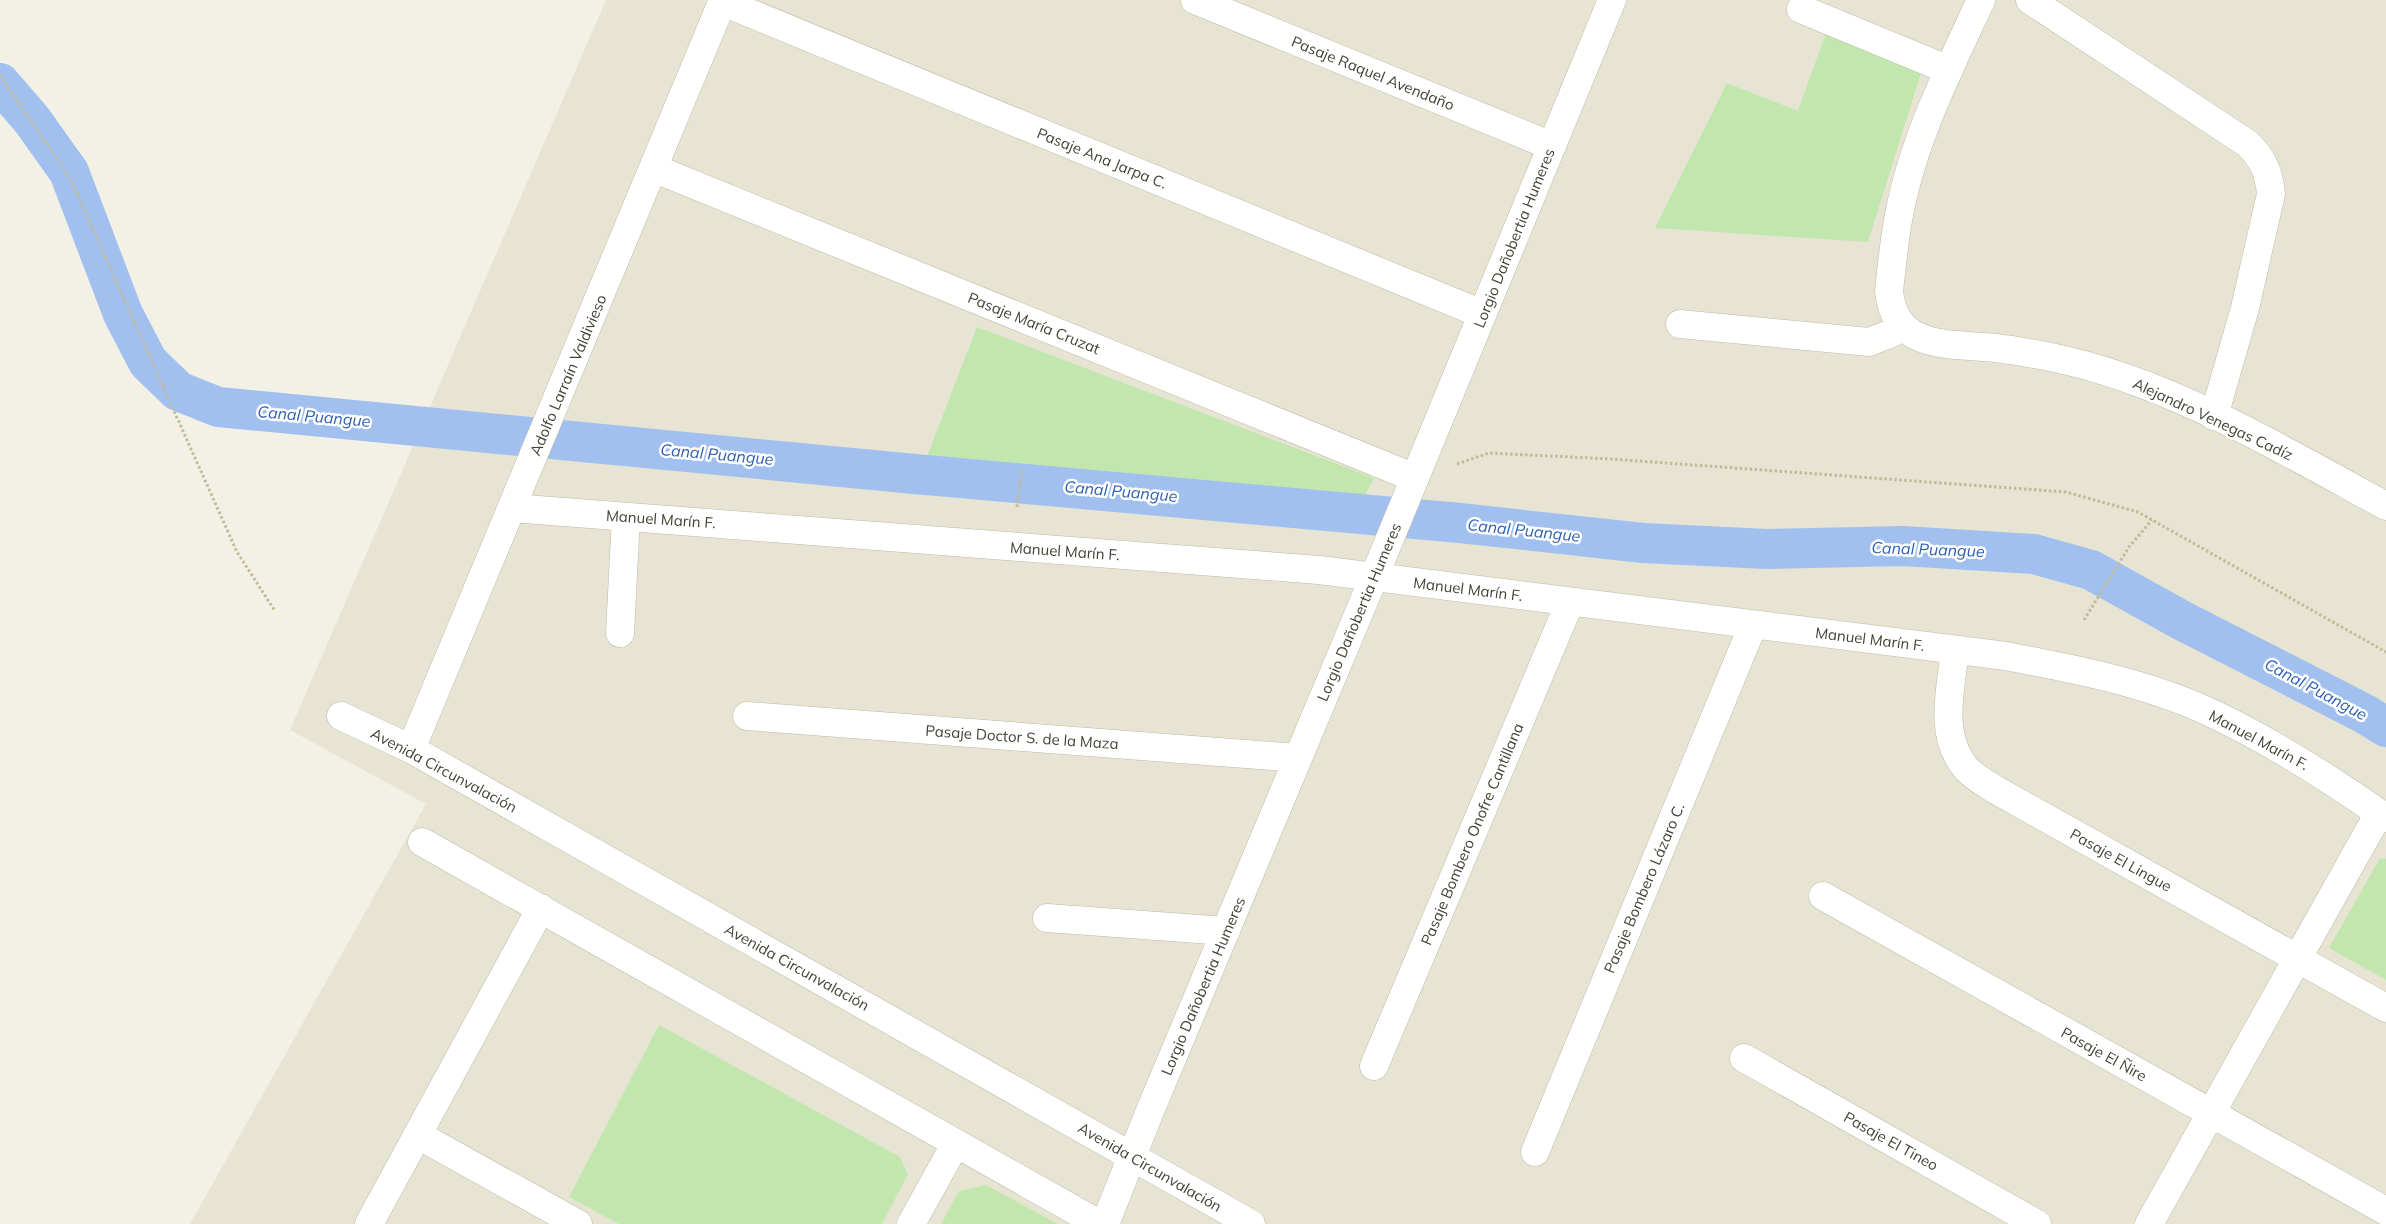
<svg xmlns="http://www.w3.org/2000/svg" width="2386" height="1224" viewBox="0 0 2386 1224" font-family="Mulish,sans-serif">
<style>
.residential{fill:#e7e4d3}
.green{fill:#c2e7ae}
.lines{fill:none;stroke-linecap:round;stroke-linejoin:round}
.canal{stroke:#a1c0f0;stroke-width:40}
.minor-casing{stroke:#bebba8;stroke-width:29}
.path{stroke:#c0ba99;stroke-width:3;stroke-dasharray:2.5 2.5;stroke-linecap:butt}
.minor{stroke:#fff;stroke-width:28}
.labels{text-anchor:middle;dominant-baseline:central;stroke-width:5;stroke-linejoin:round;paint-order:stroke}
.street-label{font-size:15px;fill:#454235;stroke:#fff}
.water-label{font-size:16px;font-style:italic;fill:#2e60b1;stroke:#fff}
</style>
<rect width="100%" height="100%" fill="#f3f1e5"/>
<path class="residential" d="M606 0H2386V1224H190L426 804 290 730Z"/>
<path class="green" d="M1827 30 1921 73 1868 242 1655 228 1727 83 1798 111Z
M977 327 1374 478 1361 503 926 459Z
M2380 858 2386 859V980L2329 948Z
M659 1025 900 1157 908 1174 882 1224H619L569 1197Z
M986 1185 1058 1224H941L959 1191Z"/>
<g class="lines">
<path class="canal" d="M0 83 32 120 69 172 123 314 148 362 178 391 218 407 904 473 1460 523 1643 543 1767 549 1903 546 2034 554 2091 570 2181 620 2365 714 2386 727"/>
<defs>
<path id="minor" d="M1195 0 1552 146
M1981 0C1949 69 1913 140 1899 215 1894 240 1892 266 1889 291 1895 351 1950 343 1995 348 2015 350 2035 354 2055 358 2170 382 2283 450 2386 506
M2030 0 2248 144C2263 159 2269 172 2271 194L2245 308 2214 416
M723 2 1482 314
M1801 9 1949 70
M653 168 1415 478
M1680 324 1869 342 1892 333 1901 325
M512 508 1319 570 2006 656C2074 669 2143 682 2207 711 2270 740 2329 778 2386 818
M620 633 626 517
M1955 650C1951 688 1938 734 1965 767 1972 776 1985 783 1996 790L2386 1008
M341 716 411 749 1251 1224
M747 716 1298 758
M411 749 723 0
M422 842 1099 1224
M1823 896 2386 1211
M1047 918 1226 931
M1744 1058 2037 1224
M1374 1066 1570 602
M418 1135 578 1224
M1535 1152 1753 625
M369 1224 541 908
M911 1224 956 1143
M1105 1224 1150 1111 1374 577 1612 0
M2149 1224 2379 813"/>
</defs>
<use href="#minor" class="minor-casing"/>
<path class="path" d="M0 75 71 180 237 552 275 611
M1457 464 1489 453 1611 459 2066 492 2138 512 2386 652
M1017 507 1022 467
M2084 620 2129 547 2152 520"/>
<use href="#minor" class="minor"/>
</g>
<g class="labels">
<g class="street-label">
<text transform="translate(1373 73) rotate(22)">Pasaje Raquel Avendaño</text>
<text transform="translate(1102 158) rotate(22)">Pasaje Ana Jarpa C.</text>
<text transform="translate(1514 238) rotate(-68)">Lorgio Dañobertia Humeres</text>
<text transform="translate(1034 323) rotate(22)">Pasaje María Cruzat</text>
<text transform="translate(568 375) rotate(-67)">Adolfo Larraín Valdivieso</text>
<text transform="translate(2213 419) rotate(25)">Alejandro Venegas Cadíz</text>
<text transform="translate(661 519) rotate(4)">Manuel Marín F.</text>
<text transform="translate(1065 551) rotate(4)">Manuel Marín F.</text>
<text transform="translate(1468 589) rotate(7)">Manuel Marín F.</text>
<text transform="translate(1359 612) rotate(-67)">Lorgio Dañobertia Humeres</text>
<text transform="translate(1870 639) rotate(7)">Manuel Marín F.</text>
<text transform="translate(1022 737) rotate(4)">Pasaje Doctor S. de la Maza</text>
<text transform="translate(2259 740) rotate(28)">Manuel Marín F.</text>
<text transform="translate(444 770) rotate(28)">Avenida Circunvalación</text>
<text transform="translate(1472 834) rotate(-67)">Pasaje Bombero Onofre Cantillana</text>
<text transform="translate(2121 860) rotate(29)">Pasaje El Lingue</text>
<text transform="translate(1644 888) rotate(-67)">Pasaje Bombero Lázaro C.</text>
<text transform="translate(797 967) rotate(29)">Avenida Circunvalación</text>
<text transform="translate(1203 986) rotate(-67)">Lorgio Dañobertia Humeres</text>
<text transform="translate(2104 1054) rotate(29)">Pasaje El Ñire</text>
<text transform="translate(1891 1141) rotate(29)">Pasaje El Tineo</text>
<text transform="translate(1150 1167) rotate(30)">Avenida Circunvalación</text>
</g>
<g class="water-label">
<text transform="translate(314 416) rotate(5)">Canal Puangue</text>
<text transform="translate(717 454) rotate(5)">Canal Puangue</text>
<text transform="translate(1121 491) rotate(5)">Canal Puangue</text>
<text transform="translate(1524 530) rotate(6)">Canal Puangue</text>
<text transform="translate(1928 549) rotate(2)">Canal Puangue</text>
<text transform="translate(2316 689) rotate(28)">Canal Puangue</text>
</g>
</g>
</svg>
